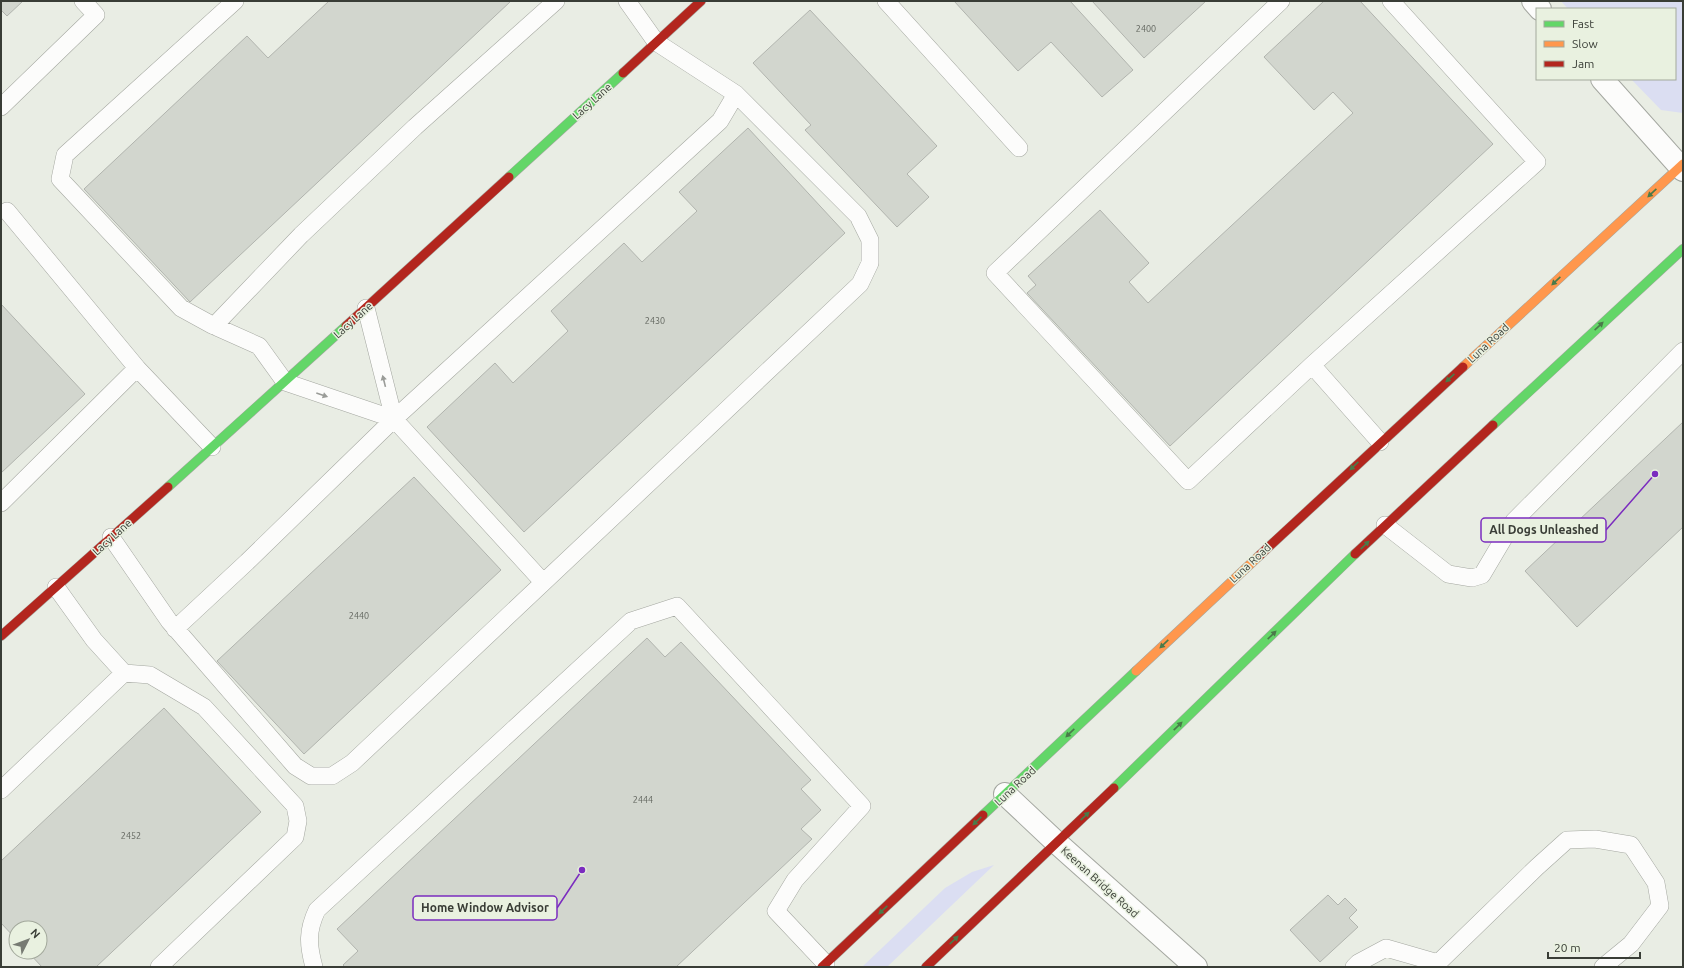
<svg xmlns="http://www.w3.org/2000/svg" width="1684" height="968" viewBox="0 0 1684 968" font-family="Ubuntu,sans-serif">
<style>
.green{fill:#dbdef2}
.building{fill:#d2d6ce;stroke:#b1b4ae}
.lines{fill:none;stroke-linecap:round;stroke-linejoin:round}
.lane-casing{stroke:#a4a7a0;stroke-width:18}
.street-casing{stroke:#a4a7a0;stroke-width:24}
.fast-casing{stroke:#a4a7a0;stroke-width:10}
.slow-casing{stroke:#a4a7a0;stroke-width:10}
.jam-casing{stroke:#a4a7a0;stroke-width:10}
.lane{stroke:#fcfcfb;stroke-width:17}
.street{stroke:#fcfcfb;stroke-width:22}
.fast{stroke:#63d668;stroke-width:9}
.slow{stroke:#ff974d;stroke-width:9}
.jam{stroke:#b3261e;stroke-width:9}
.oneway{fill:#4a7a4a}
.oneway2{fill:#9a9c98}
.labels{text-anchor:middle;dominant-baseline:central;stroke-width:3;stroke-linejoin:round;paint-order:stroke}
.number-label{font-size:9px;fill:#60645d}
.street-label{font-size:11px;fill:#393d36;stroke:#e9f1e0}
.leader{fill:none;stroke:#7b2cbf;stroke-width:1.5}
.callout-dot{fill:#7b2cbf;stroke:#e9f1e0;stroke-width:1.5}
.callout{fill:#e9f1e0;stroke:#7b2cbf;stroke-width:1.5}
.callout-label{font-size:12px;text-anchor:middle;font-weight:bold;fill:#393d36}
</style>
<rect width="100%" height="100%" fill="#e9ede4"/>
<path class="green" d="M1561 1H1683V113L1661 110 1631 79H1675V9H1568Z
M994 865 887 967H862L945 888 972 872Z"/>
<path class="building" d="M1 1H23L7 16 1 10Z
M329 1H511L190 302 84 189 247 36 268 58Z
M954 1H1070L1133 70 1102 97 1051 42 1018 71Z
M1092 1H1206L1144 58Z
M1324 1H1360L1493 144 1170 446 1027 293 1036 285 1028 276 1100 210 1149 263 1129 282 1148 303 1353 113 1333 92 1314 110 1264 57Z
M810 10 937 146 907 174 929 197 897 227 805 130 811 125 753 63Z
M748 128 845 233 524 532 427 427 495 363 513 383 568 331 551 311 624 243 642 262 697 211 679 192Z
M1 304 85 394 1 473Z
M1683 422V527L1577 627 1525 571Z
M414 477 501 570 304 754 217 661Z
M647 638 665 657 681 642 811 780 801 789 821 810 801 829 812 839 676 967H345L343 965 358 951 337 929Z
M164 708 261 812 96 967H42L28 952H40V928H16V939L1 923V861Z
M1328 895 1338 905 1345 898 1357 910 1349 918 1358 927 1320 962 1290 930Z"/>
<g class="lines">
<defs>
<path id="lane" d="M235 1 65 155 60 179 181 308 212 325 259 346 285 382 394 419
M886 1 1019 148
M1281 1 995 273 1188 481 1312 365 1537 162 1391 1
M1 107 96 15 83 1
M7 211 137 368
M366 308 394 419 543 582
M214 326 301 235 415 127 556 1
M1312 365 1380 442
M1 503 137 368 212 447
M1385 525 1448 574 1472 578 1482 575 1514 521 1683 351
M111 537 169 621 295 766 311 776H332L352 763 860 284 870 263V240L858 216 736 94 656 42 627 1
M56 587 94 640 124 673 150 675 204 707 295 806 298 821 295 837 159 967
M175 629 247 562 394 419 720 121 736 94
M1 790 124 673
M314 967C308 945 307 931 317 910L631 621 677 606 862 806 795 880 776 911 826 964
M1354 967 1358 963 1386 948 1438 963 1537 867 1567 840 1595 839 1631 845 1656 883 1660 906 1631 944 1603 967"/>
<path id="street" d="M1533 1 1540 9
M1602 79 1683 170
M1005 794 1057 843 1196 967"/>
<path id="fast" d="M509 177 623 73
M1493 425 1683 249
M168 487 346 326
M1114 788 1355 554
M983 815 1136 671"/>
<path id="slow" d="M1463 367 1683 164
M1136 671 1260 555"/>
<path id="jam" d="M623 73 701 1
M346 326 509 177
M1355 554 1493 425
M1260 555 1463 367
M1 636 168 487
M822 967 983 815
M926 967 1114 788"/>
</defs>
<use href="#lane" class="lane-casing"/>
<use href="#street" class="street-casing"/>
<use href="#fast" class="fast-casing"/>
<use href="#slow" class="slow-casing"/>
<use href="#jam" class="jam-casing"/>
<use href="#lane" class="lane"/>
<use href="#street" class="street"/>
<use href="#fast" class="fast"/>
<use href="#slow" class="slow"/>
<use href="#jam" class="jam"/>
</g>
<defs><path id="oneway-solid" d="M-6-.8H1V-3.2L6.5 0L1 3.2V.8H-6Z"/></defs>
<g class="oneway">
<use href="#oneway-solid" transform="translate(1652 193) rotate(137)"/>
<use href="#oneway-solid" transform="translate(1556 281) rotate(137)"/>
<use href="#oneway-solid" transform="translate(1599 326) rotate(-43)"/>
<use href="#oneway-solid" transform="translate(1450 378) rotate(137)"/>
<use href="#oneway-solid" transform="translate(1354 466) rotate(137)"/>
<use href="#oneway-solid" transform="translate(1365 545) rotate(-44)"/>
<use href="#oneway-solid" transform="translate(1272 635) rotate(-44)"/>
<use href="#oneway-solid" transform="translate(1164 644) rotate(136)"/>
<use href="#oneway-solid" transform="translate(1178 726) rotate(-44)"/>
<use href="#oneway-solid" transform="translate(1070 733) rotate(136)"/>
<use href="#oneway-solid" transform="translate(1085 816) rotate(-44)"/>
<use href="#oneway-solid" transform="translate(977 821) rotate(137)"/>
<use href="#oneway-solid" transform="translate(883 910) rotate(137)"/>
<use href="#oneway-solid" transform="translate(954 940) rotate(-43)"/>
</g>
<g class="oneway2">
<use href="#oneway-solid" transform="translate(384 381) rotate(-104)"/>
<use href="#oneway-solid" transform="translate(322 395) rotate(19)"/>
</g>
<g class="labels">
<g class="number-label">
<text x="1146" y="29">2400</text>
<text x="655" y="321">2430</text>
<text x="359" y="616">2440</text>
<text x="643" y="800">2444</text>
<text x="131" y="836">2452</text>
</g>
<g class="street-label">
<text transform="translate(592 101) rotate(-42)">Lacy Lane</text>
<text transform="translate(353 320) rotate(-42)">Lacy Lane</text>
<text transform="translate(1488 343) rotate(-43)">Luna Road</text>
<text transform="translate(112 537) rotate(-42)">Lacy Lane</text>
<text transform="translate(1250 563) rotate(-43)">Luna Road</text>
<text transform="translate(1015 786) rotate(-43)">Luna Road</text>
<text transform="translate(1100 882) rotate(42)">Keenan Bridge Road</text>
</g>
</g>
<path class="leader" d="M1655 474L1606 530M582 870L557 908"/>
<g class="callout-dot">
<circle cx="1655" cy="474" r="4"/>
<circle cx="582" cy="870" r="4"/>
</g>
<g class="callout">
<rect x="1481" y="518" width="125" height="24" rx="4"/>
<rect x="413" y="896" width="144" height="24" rx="4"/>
</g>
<g class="callout-label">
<text x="1544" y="534">All Dogs Unleashed</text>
<text x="485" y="912">Home Window Advisor</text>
</g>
<rect width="1684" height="968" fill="none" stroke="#393d36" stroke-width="4"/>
<rect x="1536" y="8" width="140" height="72" fill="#e9f1e0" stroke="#a3a99c"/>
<rect x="1544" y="21" width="20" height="6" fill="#63d668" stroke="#a3a99c"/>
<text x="1572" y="28" font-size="12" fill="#393d36">Fast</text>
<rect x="1544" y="41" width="20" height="6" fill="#ff974d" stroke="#a3a99c"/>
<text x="1572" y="48" font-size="12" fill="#393d36">Slow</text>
<rect x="1544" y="61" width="20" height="6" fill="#b3261e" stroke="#a3a99c"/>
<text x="1572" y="68" font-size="12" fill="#393d36">Jam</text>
<g transform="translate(28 940) rotate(48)"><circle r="19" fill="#e9f1e0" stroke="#a3a99c"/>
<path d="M0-3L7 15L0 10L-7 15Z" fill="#777b73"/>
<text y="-6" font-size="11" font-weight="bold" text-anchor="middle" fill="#393d36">N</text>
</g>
<path d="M1548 952v6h92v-6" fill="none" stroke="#393d36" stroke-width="2"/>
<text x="1554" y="952" font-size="12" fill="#393d36" stroke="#e9f1e0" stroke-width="3" paint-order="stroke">20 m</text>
</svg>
